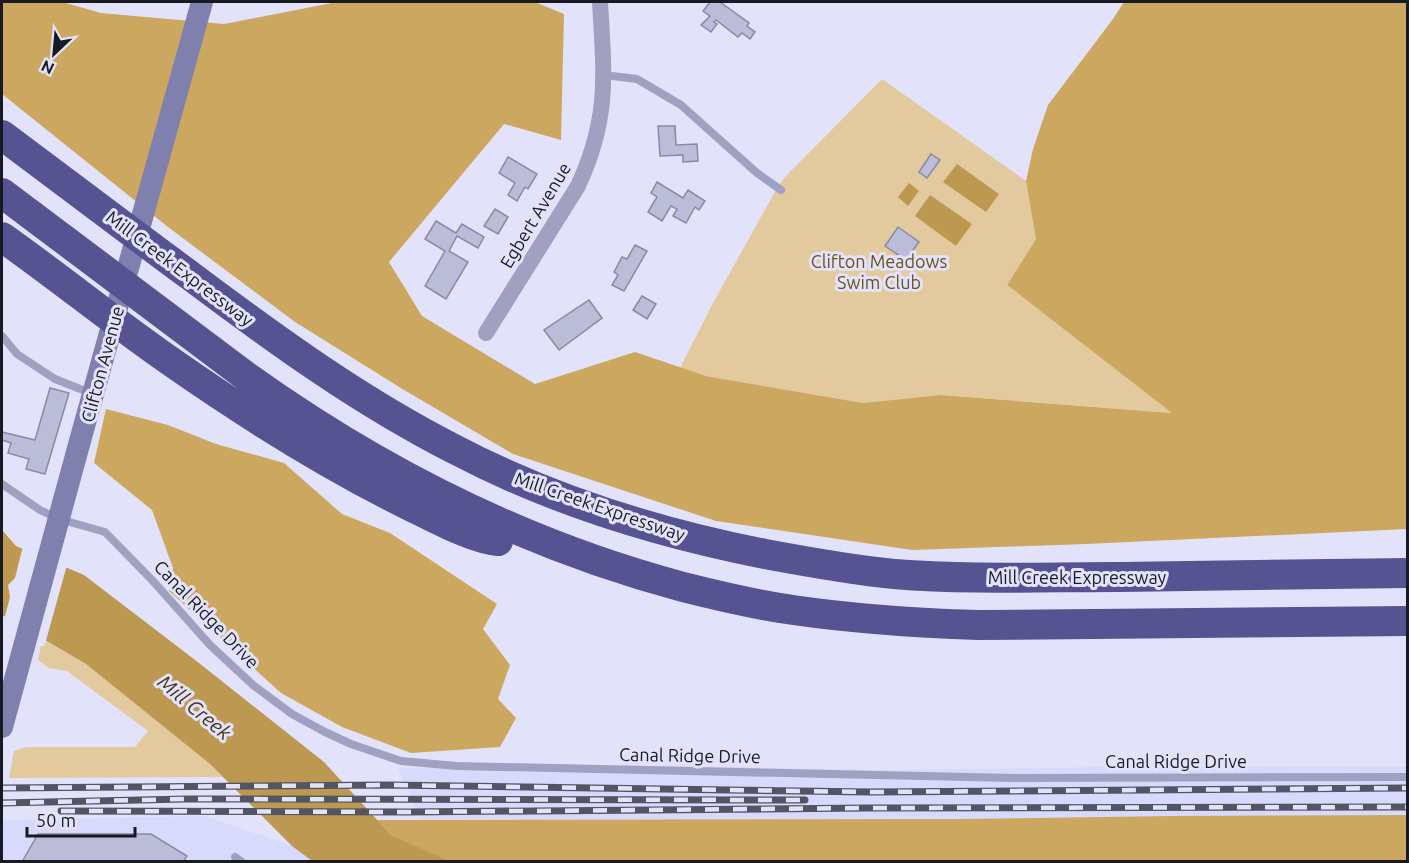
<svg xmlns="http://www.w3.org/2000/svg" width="1409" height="863" viewBox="0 0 1409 863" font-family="Ubuntu,sans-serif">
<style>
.built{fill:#d7d9fd}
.green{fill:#e2ca9e}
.forest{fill:#cca75f}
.water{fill:#bd9850}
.pier{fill:#e2e3fa}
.building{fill:#babcd8;stroke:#888aa4;stroke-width:1.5}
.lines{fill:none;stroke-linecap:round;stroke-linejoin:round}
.lane{stroke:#a0a1c1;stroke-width:8}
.street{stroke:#a0a1c1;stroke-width:16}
.secondary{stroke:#7f80ae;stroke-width:22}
.highway{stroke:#555392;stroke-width:30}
.rail-casing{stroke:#545563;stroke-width:7}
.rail{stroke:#e2e3fa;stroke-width:4.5;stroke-dasharray:14;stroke-linecap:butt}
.labels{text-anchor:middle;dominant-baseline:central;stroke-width:6;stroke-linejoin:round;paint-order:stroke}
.street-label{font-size:18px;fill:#181923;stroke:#e2e3fa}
.park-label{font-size:18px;fill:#6b511b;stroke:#e2e3fa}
.water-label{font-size:20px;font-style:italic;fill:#433313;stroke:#e2e3fa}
</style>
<rect width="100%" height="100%" fill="#e2e3fa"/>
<path class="built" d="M688 766 883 770 1113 767H1407L1408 815 1170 816 959 819H421L398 768Z
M204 816 292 846 312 861H2V820Z"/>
<path class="green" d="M882 79 1026 181 1036 239 1007 285 1173 413 940 395 863 403 706 376 680 368 713 303 776 190 784 178Z
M46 641 86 664 210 764 223 777 9 778 14 751 26 747H135L148 731 67 671 49 668 38 660 41 646H44Z"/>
<path class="forest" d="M2 2H62L101 13 224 24 337 2H535L564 14 561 140 504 124 389 262 422 316 535 384 635 352 706 376 863 403 940 395 1172 413 1007 285 1036 239 1026 181 1033 149 1048 105 1113 19 1124 2H1407V529L1086 544 912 550 716 521 513 454 404 390 295 322 168 227 2 94Z
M106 409 168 425 216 444 284 463 342 514 390 533 497 604 483 629 510 665 498 699 516 718 500 747 411 753 342 727 281 693 169 591 173 568 152 510 94 463Z
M1407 815 1408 861 449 862 391 835 377 820 959 819 1170 816Z"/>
<path class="water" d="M957 164 999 194 986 212 943 182Z
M909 183 919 191 908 206 898 197Z
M930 195 972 224 956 246 915 216Z
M2 530 16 546 84 575 199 663 324 762 391 835 449 861H312L292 846 210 764 86 664 2 615Z"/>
<path class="pier" d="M23 546 67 565 45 644 4 620 10 597 8 585 15 578Z"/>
<path class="building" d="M710 2H720L749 23 747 26 755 32 750 39 742 33 738 37 716 20 714 22 717 24 711 32 701 25 710 16 703 11Z
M658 126H675L676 145 697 144 698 161 683 162V155L660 156Z
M931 154 940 160 927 178 919 172Z
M508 157 537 174 528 189 525 187 517 201 508 195 515 183 499 173Z
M657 182 683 198 688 190 705 201 699 210 695 207 686 223 673 216 677 209 671 206 662 221 648 212 657 197 651 193Z
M495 209 508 217 498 234 484 226Z
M436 221 456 233 462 224 484 237 478 248 457 236 449 251 468 262 446 299 425 286 445 251 425 239Z
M898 227 919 242 906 260 885 246Z
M635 245 647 251 624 291 612 285 618 275 614 272 622 257 627 259Z
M642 296 656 304 647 319 633 310Z
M589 300 602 318 559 350 544 330Z
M50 388 69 393 45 474 26 469 29 459 8 453 11 443 2 440V432L35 440Z
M38 834H151L187 856 183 862H22Z"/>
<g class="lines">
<path class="lane" d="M604 75 637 79 681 105 757 173 781 190
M2 336 17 354 55 379 93 394
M2 484 40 510 59 519 105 532 153 581 210 645 253 685 292 714 325 732 351 744 401 761 457 766 1013 778 1408 777
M235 857 242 862"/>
<path class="street" d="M486 333 578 186C610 117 604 74 600 2"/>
<path class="secondary" d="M2 727C67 485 135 243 202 2"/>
<path class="highway" d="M2 135C65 182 128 230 192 277 276 340 360 401 454 449 551 500 658 533 765 554 808 562 851 570 894 574 968 580 1042 577 1116 577 1213 575 1310 574 1408 573
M2 193 247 377C380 472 525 545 683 587 719 596 756 605 793 610 855 619 917 623 979 625L1408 621
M2 237C60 278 115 323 173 363 249 416 327 465 410 506 434 517 472 539 498 541"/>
<defs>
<path id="rail" d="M2 788 389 785 870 792 1408 788
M2 803 186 799 805 800
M61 811 408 812 869 808 1408 807"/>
</defs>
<use href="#rail" class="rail-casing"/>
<use href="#rail" class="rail"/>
</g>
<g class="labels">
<g class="street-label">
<text transform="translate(535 215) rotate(-59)">Egbert Avenue</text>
<text transform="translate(180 268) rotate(37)">Mill Creek Expressway</text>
<text transform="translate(102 364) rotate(-75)">Clifton Avenue</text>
<text transform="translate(600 506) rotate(19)">Mill Creek Expressway</text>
<text x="1077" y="577">Mill Creek Expressway</text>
<text transform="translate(207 614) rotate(46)">Canal Ridge Drive</text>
<text transform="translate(690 755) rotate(1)">Canal Ridge Drive</text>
<text x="1176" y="761">Canal Ridge Drive</text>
</g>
<g class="park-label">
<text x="879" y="261">Clifton Meadows<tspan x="879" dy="21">Swim Club</tspan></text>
</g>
<g class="water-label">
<text transform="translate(195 707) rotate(40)">Mill Creek</text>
</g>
</g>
<rect width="1409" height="863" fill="none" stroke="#181923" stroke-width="6"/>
<g transform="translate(54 54) rotate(206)" stroke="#e2e3fa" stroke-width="4.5" paint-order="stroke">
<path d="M0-4.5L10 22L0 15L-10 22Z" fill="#181923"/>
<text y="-9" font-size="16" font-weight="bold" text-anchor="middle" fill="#181923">N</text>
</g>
<path d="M27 827v9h108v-9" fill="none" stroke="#181923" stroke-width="3"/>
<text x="36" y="827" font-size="18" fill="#181923" stroke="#e2e3fa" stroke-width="4.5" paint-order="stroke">50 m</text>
</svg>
